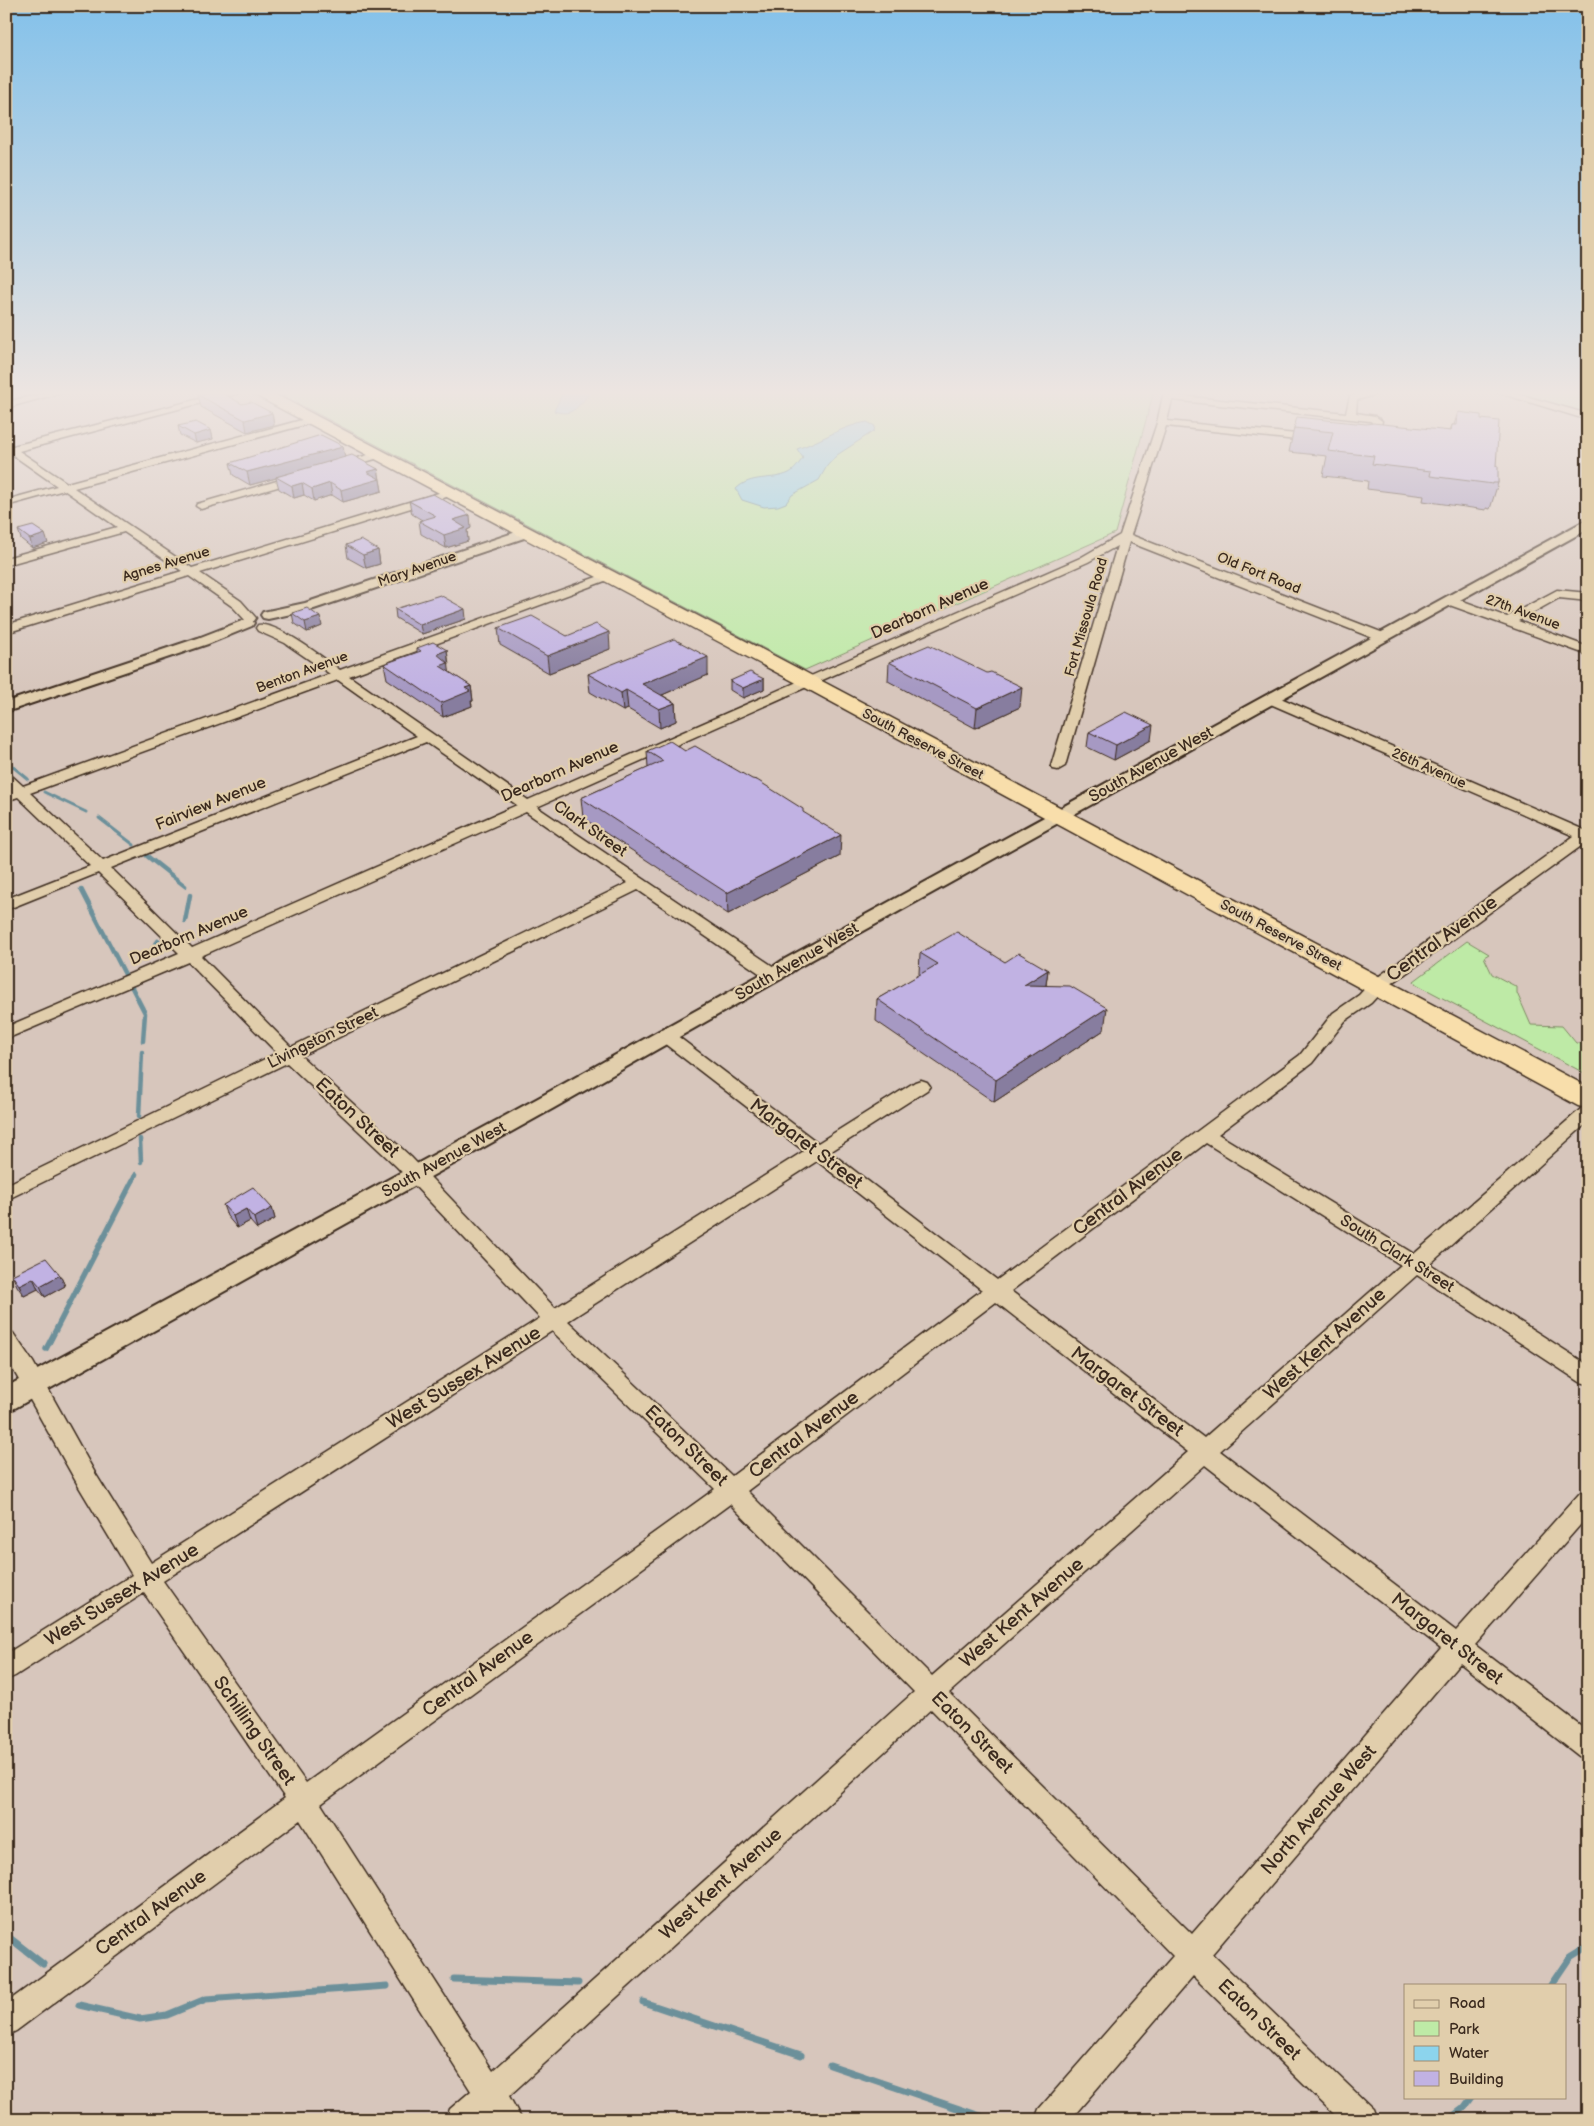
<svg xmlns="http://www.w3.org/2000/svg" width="1594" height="2126" viewBox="0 0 1594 2126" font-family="'Balsamiq Sans',sans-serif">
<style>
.green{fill:#beeaa6;stroke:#7c8a62}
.water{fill:#8cd4ed;stroke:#6c909a}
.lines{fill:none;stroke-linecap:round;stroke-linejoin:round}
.stream-far3{stroke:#6c909a;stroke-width:3}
.stream-far2{stroke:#6c909a;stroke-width:4.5}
.stream-far1{stroke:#6c909a;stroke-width:5.5}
.stream{stroke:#6c909a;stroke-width:7}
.minor-casing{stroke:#3b2a1e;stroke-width:3}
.tertiary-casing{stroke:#3b2a1e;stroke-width:4}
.trunk-casing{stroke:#3b2a1e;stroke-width:3}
.minor{fill:#e1ceac;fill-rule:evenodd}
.tertiary{fill:#e1ceac;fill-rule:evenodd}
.trunk{fill:#f8deab;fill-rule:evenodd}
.wall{fill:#a699c3;stroke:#3b2a1e}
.shaded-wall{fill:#877d9f;stroke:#3b2a1e}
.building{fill:#c1b2e3;stroke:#3b2a1e}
.labels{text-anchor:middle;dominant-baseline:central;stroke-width:4.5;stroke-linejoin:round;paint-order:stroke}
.far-street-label{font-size:14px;fill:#3b2a1e;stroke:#e1ceac}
.street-label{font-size:16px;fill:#3b2a1e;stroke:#e1ceac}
.near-street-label{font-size:19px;fill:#3b2a1e;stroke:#e1ceac}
</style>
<rect width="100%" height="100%" fill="#d7c6bc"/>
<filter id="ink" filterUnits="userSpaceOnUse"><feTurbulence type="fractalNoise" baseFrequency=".02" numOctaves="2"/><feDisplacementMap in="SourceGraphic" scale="10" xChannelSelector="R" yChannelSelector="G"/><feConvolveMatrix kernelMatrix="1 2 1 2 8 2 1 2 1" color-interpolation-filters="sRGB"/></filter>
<g filter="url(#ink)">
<path class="green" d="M274 391H1154L1115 533 805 670Z
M1504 391H1588V414Z
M1467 941 1489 954 1484 957 1492 974 1517 987V993L1531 1025 1562 1026 1576 1043H1588V1075L1416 984 1414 981Z"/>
<path class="water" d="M570 391 592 392C578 404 575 418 554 411L562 394Z
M867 422 875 426 874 431 837 455 827 466 819 480 792 495 786 503 778 506 764 507 742 500 736 489C751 474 772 481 789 473 795 470 799 463 803 458L797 449C821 441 842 426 867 422Z"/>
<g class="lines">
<path class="stream-far3" d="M6 761 28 779
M44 792 86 812
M99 818 134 845"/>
<path class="stream-far2" d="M147 856 185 886
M81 889 145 1013 143 1041
M185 921 190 895
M144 960 158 941
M139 1116 142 1052
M140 1139 141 1162
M133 1181 136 1174"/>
<path class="stream-far1" d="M46 1349 133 1180"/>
<path class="stream" d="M6 1935 43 1964
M454 1979 578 1983
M1551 1985 1570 1957 1588 1946
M643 2002 801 2055
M79 2005 140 2019 167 2015 206 1999 387 1986
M830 2065 992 2120
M1448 2120 1464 2108 1472 2097"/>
<defs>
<path id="minor" d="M52 391H68L6 408V402Z
M231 391H247L19 451 67 483 309 418H315V422L74 488 192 568 445 491H453L454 493 453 495 200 573 241 601 256 618 254 621H246L233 607 189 576 6 633V625L182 571 124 532 6 565V558L117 527 64 490 6 506V500L57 486 10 453 6 454V443L13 446Z
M1164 391H1174L1173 395 1346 413 1350 396 1365 391H1388L1357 400 1356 413 1375 416 1382 421 1378 440 1369 446 1364 443 1368 439 1372 422 1370 421 1172 400 1167 421 1316 436 1321 439 1316 442 1166 426 1131 535 1386 634 1388 637 1386 640H1378L1129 542 1065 766 1058 770 1053 769 1051 766 1117 546 1088 562 537 807 780 971 782 975 780 979H768L638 890 301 1056 411 1157 555 1308 804 1151 660 1040 657 1036 660 1032 666 1030 672 1032 818 1143 915 1082 921 1080 927 1082 930 1086 927 1090 830 1152 997 1280 1300 1055 1333 1013 1359 995 1371 982 1574 836 1266 702 1264 699 1266 696H1276L1584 830 1588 829V841L1383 990 1371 1003 1345 1021 1312 1063 1218 1134 1414 1254 1582 1108 1588 1106V1122L1430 1264 1588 1365V1384L1580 1382 1417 1275 1220 1451 1456 1631 1580 1493 1588 1490V1516L1475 1645 1588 1731V1759L1579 1756 1460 1663 1212 1954 1373 2109 1377 2120H1340L1193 1976 1070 2120H1035L1039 2109 1173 1956 931 1709 509 2096 522 2120H489L487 2117 484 2120H446L450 2109 471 2091 300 1820 16 2031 6 2036V2003L285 1798 144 1593 15 1676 6 1680V1654L132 1575 79 1487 6 1357V1331L13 1333 33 1362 95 1473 151 1563 540 1318 397 1167 287 1063 6 1200V1185L277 1053 188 962 6 1039V1027L179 953 98 873 6 910V899L90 866 18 797 6 801V792L11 790 6 786V774L11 775 23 786 330 674 285 643 258 631 256 628 258 625C276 621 325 659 340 670L605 574H613L615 576 613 578 349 676 528 800 1080 558 1120 535 1157 423ZM338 680 417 736 103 861 30 793ZM426 742 517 805 192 948 111 868ZM526 812 628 883 291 1047 201 956ZM1206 1143 1401 1265 1204 1438 1011 1291ZM817 1161 982 1290 732 1476 568 1321ZM996 1302 1188 1452 932 1676 747 1491ZM552 1331 715 1489 306 1783 163 1581ZM1205 1465 1441 1648 1192 1934 949 1693ZM730 1504 914 1692 493 2071 321 1804Z
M1493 391H1508L1588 414V420Z
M378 452 382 453V457L338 470 333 467 334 465Z
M301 474 305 475 306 477 305 479 201 509 196 506 197 504Z
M1557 590 1588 593V601L1559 598 1518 621 1588 647V655L1444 603 1442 600 1448 596 1452 597 1507 617Z"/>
<path id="tertiary" d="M1588 519V529L797 968 781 979 554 1108 15 1408 6 1411V1387L538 1098 767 971 783 960Z
M525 529 530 530 532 533 530 536 314 609 268 619 263 618 261 615 263 612 305 603Z
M247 619 252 620 254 623 252 626 208 644 6 712V702L198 638Z"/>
<path id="trunk" d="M251 391H269L803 671 1588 1087V1108L1578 1106 789 679 253 394Z"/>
</defs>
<use href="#minor" class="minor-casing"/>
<use href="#tertiary" class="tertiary-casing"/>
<use href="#trunk" class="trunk-casing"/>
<use href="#minor" class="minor"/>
<use href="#tertiary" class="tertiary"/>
<use href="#trunk" class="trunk"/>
</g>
<path class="wall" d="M198 395 242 404 272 413 274 425 247 432 201 407Z
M1458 412 1481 419 1496 466 1498 483 1490 509 1486 508V510L1423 501 1424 496 1367 489 1368 481 1323 476 1327 456 1289 452 1294 428 1450 431 1452 425H1454Z
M178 426 211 430 213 439 196 443 180 435Z
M345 457 378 469 382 491 343 502 332 495 314 501 304 495 294 498 279 489 276 478 250 485 233 475 230 463Z
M409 501 471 528 467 530 468 541 446 548 421 534 419 521 422 520 412 514Z
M18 530 48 543 32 548 21 539Z
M346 545 378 550 380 564 366 568 348 558Z
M395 609 466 619 422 634 396 618Z
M292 613 322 626 307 632 294 623Z
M498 628 567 636 610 649 549 673 500 645Z
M417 648 447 650 449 665H448L449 672 471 686 473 701H471L472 706 443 717 387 679 384 664 417 652Z
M889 662 1020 707 975 728 888 681Z
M588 674 708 675 662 695 675 703 676 721 660 728 628 709 623 711 590 692Z
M764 679V689L743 698 730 690V681Z
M1089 732 1151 740 1114 760 1087 747Z
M647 751H685L803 812 840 856 728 914 583 818 581 798 648 768Z
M920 953 1005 962 1048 970 1046 985 1104 1030 994 1102 876 1021 877 999 920 975 919 974Z
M223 1205 272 1208 275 1219 257 1229 250 1221 237 1228 227 1216Z
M12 1275H60L65 1286 45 1297 38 1289 24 1296 17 1286Z"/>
<path class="shaded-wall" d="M272 413 274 425 247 432 245 420Z
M211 430 213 439 196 443 194 435Z
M343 446 345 459 276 477V478L250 485 247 472Z
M378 469 382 491 343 502 341 490 367 472Z
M302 483 304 495 294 498 292 486Z
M330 483 332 495 314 501 312 489Z
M470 515 471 528 467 530 468 541 446 548 444 535 453 520Z
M45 534 48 543 32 548 30 539Z
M378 550 380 564 366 568 363 555Z
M465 609 466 619 422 634 420 625Z
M320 617 322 626 307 632 305 622Z
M609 632 610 649 549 673 547 656Z
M447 650 450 678 442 681 437 654Z
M708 657V675L646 702 642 684Z
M764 679V689L743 698V688Z
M471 686 473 701H471L472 706 443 717 441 703 465 688Z
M1022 687 1020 707 975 728 977 708Z
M626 690 628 709 623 711 621 693Z
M675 703 676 721 660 728 659 709Z
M1153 725 1151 740 1114 760 1116 745Z
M841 835 840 856 728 914 727 893Z
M1048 970 1045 992 1024 985Z
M1107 1008 1104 1030 994 1102 996 1080Z
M272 1208 275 1219 257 1229 254 1218Z
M246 1209 250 1221 237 1228 233 1216Z
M60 1275 65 1286 45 1297 40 1286Z
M33 1278 38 1289 24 1296 19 1285Z"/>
<path class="building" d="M213 391H219L242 404 251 402 272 413 245 420 198 395Z
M1458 412 1481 415V419L1499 421 1496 466H1498V483H1493V484L1430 476 1431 471 1372 464 1374 456 1328 451 1333 432 1294 428 1297 417 1366 424 1373 423 1451 431 1452 425H1457Z
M196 422 211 430 194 435 178 426Z
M321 435 343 446 339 448 247 472 230 463Z
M352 455 378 469 367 472 380 479 341 490 330 483 312 489 302 483 292 486 276 477Z
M433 494 470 515 453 520 466 528 444 535 419 521 436 516 409 501Z
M33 526 45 534 30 539 18 530Z
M361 540 378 550 363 555 346 545Z
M440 595 465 609 420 625 395 609Z
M307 608 320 617 305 622 292 613Z
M532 616 567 636 596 624 609 632 547 656 498 628Z
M674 639 708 657 642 684 675 703 659 709 626 690 621 693 588 674Z
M433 642 447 650 437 654 448 663 440 666 471 686 465 688 470 691 441 703 384 664 421 651 417 648Z
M929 645 987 673 991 672 1022 687 977 708 889 662Z
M750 672 764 679 743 688 730 681Z
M1126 712 1153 725 1116 745 1089 732Z
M670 741 685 751 695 746 752 779 757 780 803 809V812L841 835 727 893 581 798 663 761 647 751Z
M957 932 1005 962 1019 953 1048 970 1024 985 1070 986 1107 1008 996 1080 877 999 938 964 920 953Z
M253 1187 272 1208 254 1218 246 1209 233 1216 223 1205Z
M46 1258 60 1275 40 1286 33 1278 19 1285 12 1275Z"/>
</g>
<linearGradient id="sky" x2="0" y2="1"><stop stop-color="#83c1ea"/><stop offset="0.57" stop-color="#ede5e1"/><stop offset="1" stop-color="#ede5e1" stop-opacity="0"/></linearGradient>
<rect width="1594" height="689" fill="url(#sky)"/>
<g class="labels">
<g class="far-street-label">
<text transform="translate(166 564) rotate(-17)">Agnes Avenue</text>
<text transform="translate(417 569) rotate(-19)">Mary Avenue</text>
<text transform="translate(1259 573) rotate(22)">Old Fort Road</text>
<text transform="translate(1523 612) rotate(20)">27th Avenue</text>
<text transform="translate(1086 617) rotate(-74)">Fort Missoula Road</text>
<text transform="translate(302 672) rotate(-20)">Benton Avenue</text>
<text transform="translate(923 744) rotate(28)">South Reserve Street</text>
<text transform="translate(1429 768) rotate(24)">26th Avenue</text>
<text transform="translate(1281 935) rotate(28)">South Reserve Street</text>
</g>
<g class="street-label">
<text transform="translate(930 609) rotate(-24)">Dearborn Avenue</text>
<text transform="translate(1151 765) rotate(-29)">South Avenue West</text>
<text transform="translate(560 772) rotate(-24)">Dearborn Avenue</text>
<text transform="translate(211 804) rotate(-22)">Fairview Avenue</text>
<text transform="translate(590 829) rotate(35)">Clark Street</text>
<text transform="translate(189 936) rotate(-23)">Dearborn Avenue</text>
<text transform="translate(797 962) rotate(-30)">South Avenue West</text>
<text transform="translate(323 1038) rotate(-26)">Livingston Street</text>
<text transform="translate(444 1160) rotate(-29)">South Avenue West</text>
<text transform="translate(1397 1254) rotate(32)">South Clark Street</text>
</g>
<g class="near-street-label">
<text transform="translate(1442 939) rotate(-36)">Central Avenue</text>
<text transform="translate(357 1118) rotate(43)">Eaton Street</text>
<text transform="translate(806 1144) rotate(37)">Margaret Street</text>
<text transform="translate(1128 1192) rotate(-37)">Central Avenue</text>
<text transform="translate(1325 1344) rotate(-42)">West Kent Avenue</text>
<text transform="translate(464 1378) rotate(-32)">West Sussex Avenue</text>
<text transform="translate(1127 1392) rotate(37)">Margaret Street</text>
<text transform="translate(804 1435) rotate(-37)">Central Avenue</text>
<text transform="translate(686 1446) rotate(44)">Eaton Street</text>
<text transform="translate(122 1595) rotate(-32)">West Sussex Avenue</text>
<text transform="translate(1022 1613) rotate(-41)">West Kent Avenue</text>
<text transform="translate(1447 1639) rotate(38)">Margaret Street</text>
<text transform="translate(478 1674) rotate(-36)">Central Avenue</text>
<text transform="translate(254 1731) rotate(55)">Schilling Street</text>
<text transform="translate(972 1733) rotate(45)">Eaton Street</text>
<text transform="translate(1319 1810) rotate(-49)">North Avenue West</text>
<text transform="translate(721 1884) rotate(-42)">West Kent Avenue</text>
<text transform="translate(151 1913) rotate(-36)">Central Avenue</text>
<text transform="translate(1259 2020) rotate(44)">Eaton Street</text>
</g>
</g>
<rect width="1594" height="2126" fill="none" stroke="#e1ceac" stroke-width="25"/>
<rect x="12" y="12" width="1569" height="2101" fill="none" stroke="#3b2a1e" stroke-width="2" filter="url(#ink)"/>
<rect x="1404" y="1984" width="162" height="115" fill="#e1ceac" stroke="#9f8c73"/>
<rect x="1414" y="2000" width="25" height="8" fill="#e1ceac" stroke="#9f8c73"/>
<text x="1449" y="2008" font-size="15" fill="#3b2a1e">Road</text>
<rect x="1414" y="2021" width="25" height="15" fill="#beeaa6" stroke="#9f8c73"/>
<text x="1449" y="2034" font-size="15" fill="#3b2a1e">Park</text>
<rect x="1414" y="2046" width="25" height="15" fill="#8cd4ed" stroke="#9f8c73"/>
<text x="1449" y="2058" font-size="15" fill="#3b2a1e">Water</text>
<rect x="1414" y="2071" width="25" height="15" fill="#c1b2e3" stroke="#9f8c73"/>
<text x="1449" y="2084" font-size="15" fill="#3b2a1e">Building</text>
</svg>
